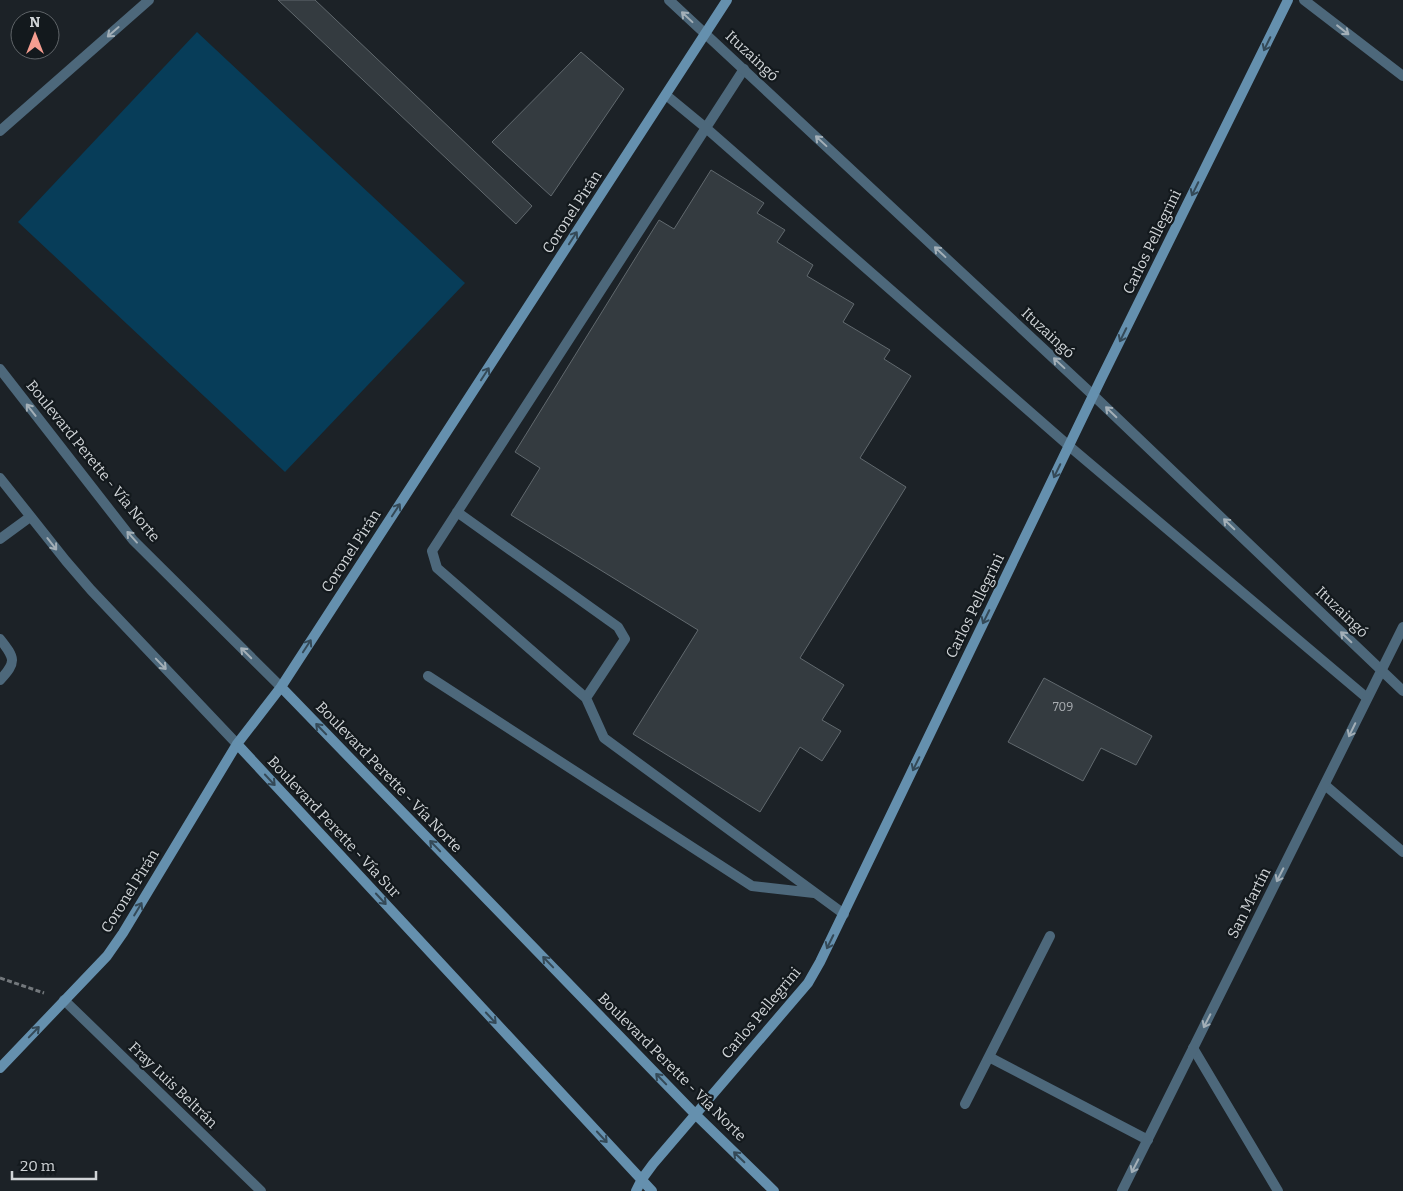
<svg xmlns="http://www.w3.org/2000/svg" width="1403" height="1191" viewBox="0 0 1403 1191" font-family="Bitter,serif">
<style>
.green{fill:#073d59}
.building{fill:#343b40;stroke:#61696e}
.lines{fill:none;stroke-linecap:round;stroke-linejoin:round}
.path{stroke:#73787c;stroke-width:3;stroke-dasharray:5 2.5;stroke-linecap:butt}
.lane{stroke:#4d687b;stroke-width:10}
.street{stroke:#4d687b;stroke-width:10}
.secondary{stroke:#6590ae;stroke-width:10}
.oneway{stroke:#a3afb7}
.oneway2{stroke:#344957}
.labels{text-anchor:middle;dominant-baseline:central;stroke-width:4.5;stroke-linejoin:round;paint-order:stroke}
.number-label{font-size:12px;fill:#aaaeb2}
.street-label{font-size:15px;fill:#d1d5d8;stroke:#13191d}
</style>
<rect width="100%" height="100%" fill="#1c2227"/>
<path class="green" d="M197 32 465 283 285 472 18 222Z"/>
<path class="building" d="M278 0H315L532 206 516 224Z
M581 52 624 89 551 196 492 142Z
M711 170 764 203 757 213 785 230 777 242 813 265 807 276 854 304 843 322 890 350 884 359 911 376 860 458 906 487 800 658 844 685 822 720 841 731 822 761 800 747 760 812 633 734 698 630 511 515 540 468 515 452 659 220 674 229Z
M1044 678 1152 736 1136 765 1101 748 1083 781 1008 742Z"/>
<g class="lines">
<path class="path" d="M0 978 44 993"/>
<path class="lane" d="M744 69 432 551 437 568 586 698 604 738 844 914
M666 95 706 128 1069 446 1367 698
M457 512 618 627 625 639 586 698
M0 639C15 658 17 662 0 680
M428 676 752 886 814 893
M1325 785 1403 852
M1193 1048 1278 1191
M989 1057 1148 1140
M965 1104 1050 936"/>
<path class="street" d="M669 0 1094 396 1403 691
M1304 0 1403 76
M0 131 149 0
M0 369 133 540 281 687
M0 478 66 561 91 590 237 744
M0 539 30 517
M64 1000 261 1191
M1122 1191 1403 627"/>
<path class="secondary" d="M281 687 695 1114 774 1191
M237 744 652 1191
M0 1068 107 956 123 933 237 744 281 687 727 0
M636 1191 642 1179 653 1164 808 983 820 962 1101 379 1288 0"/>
</g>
<defs><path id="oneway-shaft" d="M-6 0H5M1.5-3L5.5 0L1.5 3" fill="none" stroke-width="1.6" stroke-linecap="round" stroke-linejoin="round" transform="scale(1.25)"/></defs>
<g class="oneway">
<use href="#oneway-shaft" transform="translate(687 17) rotate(-137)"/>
<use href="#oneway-shaft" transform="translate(1343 30) rotate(38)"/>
<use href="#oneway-shaft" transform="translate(113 32) rotate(139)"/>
<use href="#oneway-shaft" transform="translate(821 141) rotate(-137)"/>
<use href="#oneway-shaft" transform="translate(940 252) rotate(-137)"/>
<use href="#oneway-shaft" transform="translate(1059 363) rotate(-137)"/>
<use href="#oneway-shaft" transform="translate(31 410) rotate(-128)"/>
<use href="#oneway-shaft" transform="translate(1111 412) rotate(-136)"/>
<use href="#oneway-shaft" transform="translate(1229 524) rotate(-136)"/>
<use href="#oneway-shaft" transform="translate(132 537) rotate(-132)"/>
<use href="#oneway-shaft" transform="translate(52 544) rotate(52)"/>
<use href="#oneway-shaft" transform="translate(1346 637) rotate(-136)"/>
<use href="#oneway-shaft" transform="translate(246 653) rotate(-135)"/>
<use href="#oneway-shaft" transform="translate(161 664) rotate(46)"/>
<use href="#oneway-shaft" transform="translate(1352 730) rotate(116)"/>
<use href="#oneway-shaft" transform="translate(1280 875) rotate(117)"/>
<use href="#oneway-shaft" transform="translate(1207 1021) rotate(117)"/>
<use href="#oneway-shaft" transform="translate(1135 1166) rotate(117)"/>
</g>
<g class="oneway2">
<use href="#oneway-shaft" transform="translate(1267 44) rotate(116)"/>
<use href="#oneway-shaft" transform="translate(1195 189) rotate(116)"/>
<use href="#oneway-shaft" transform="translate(573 238) rotate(-57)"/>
<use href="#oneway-shaft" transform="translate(1123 335) rotate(116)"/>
<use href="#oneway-shaft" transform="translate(485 374) rotate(-57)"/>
<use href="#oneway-shaft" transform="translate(1057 471) rotate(116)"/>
<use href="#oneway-shaft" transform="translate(396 510) rotate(-57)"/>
<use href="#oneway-shaft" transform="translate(986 617) rotate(116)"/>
<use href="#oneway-shaft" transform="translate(307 646) rotate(-57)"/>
<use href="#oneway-shaft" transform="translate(321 729) rotate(-134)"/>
<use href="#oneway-shaft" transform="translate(916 764) rotate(116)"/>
<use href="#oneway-shaft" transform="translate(270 780) rotate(47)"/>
<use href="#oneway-shaft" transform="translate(435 846) rotate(-134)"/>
<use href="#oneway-shaft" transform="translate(381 899) rotate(47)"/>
<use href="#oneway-shaft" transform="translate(138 909) rotate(-59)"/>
<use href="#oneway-shaft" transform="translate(830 942) rotate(116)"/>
<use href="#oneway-shaft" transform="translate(548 962) rotate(-134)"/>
<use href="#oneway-shaft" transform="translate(491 1018) rotate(47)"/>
<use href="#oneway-shaft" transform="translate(34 1032) rotate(-46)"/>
<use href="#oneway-shaft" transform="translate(661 1079) rotate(-134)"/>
<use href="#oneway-shaft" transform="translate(602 1137) rotate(47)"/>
<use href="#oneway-shaft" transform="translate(739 1157) rotate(-136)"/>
</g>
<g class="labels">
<g class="number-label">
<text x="1063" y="707">709</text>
</g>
<g class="street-label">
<text transform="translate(752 56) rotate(43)">Ituzaingó</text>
<text transform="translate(572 212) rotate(-57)">Coronel Pirán</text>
<text transform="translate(1152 242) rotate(-64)">Carlos Pellegrini</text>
<text transform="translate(1048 333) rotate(43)">Ituzaingó</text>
<text transform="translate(93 461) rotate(51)">Boulevard Perette - Vía Norte</text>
<text transform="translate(351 551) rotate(-57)">Coronel Pirán</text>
<text transform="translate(975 606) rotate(-64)">Carlos Pellegrini</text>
<text transform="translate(1342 612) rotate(44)">Ituzaingó</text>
<text transform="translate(389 777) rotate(46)">Boulevard Perette - Vía Norte</text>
<text transform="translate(334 827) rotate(47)">Boulevard Perette - Vía Sur</text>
<text transform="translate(130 891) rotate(-58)">Coronel Pirán</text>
<text transform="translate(1249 903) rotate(-63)">San Martín</text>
<text transform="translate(761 1013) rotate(-50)">Carlos Pellegrini</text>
<text transform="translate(672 1067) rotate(45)">Boulevard Perette - Vía Norte</text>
<text transform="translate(173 1085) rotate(44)">Fray Luis Beltrán</text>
</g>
</g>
<g transform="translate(35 35)"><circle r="24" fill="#13191d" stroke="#5f6468"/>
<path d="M0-4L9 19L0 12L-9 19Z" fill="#f59d90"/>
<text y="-8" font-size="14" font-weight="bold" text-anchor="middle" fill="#d1d5d8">N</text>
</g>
<path d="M12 1171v8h84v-8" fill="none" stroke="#d1d5d8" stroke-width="2.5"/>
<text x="20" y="1171" font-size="15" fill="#d1d5d8" stroke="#13191d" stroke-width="4" paint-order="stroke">20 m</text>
</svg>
